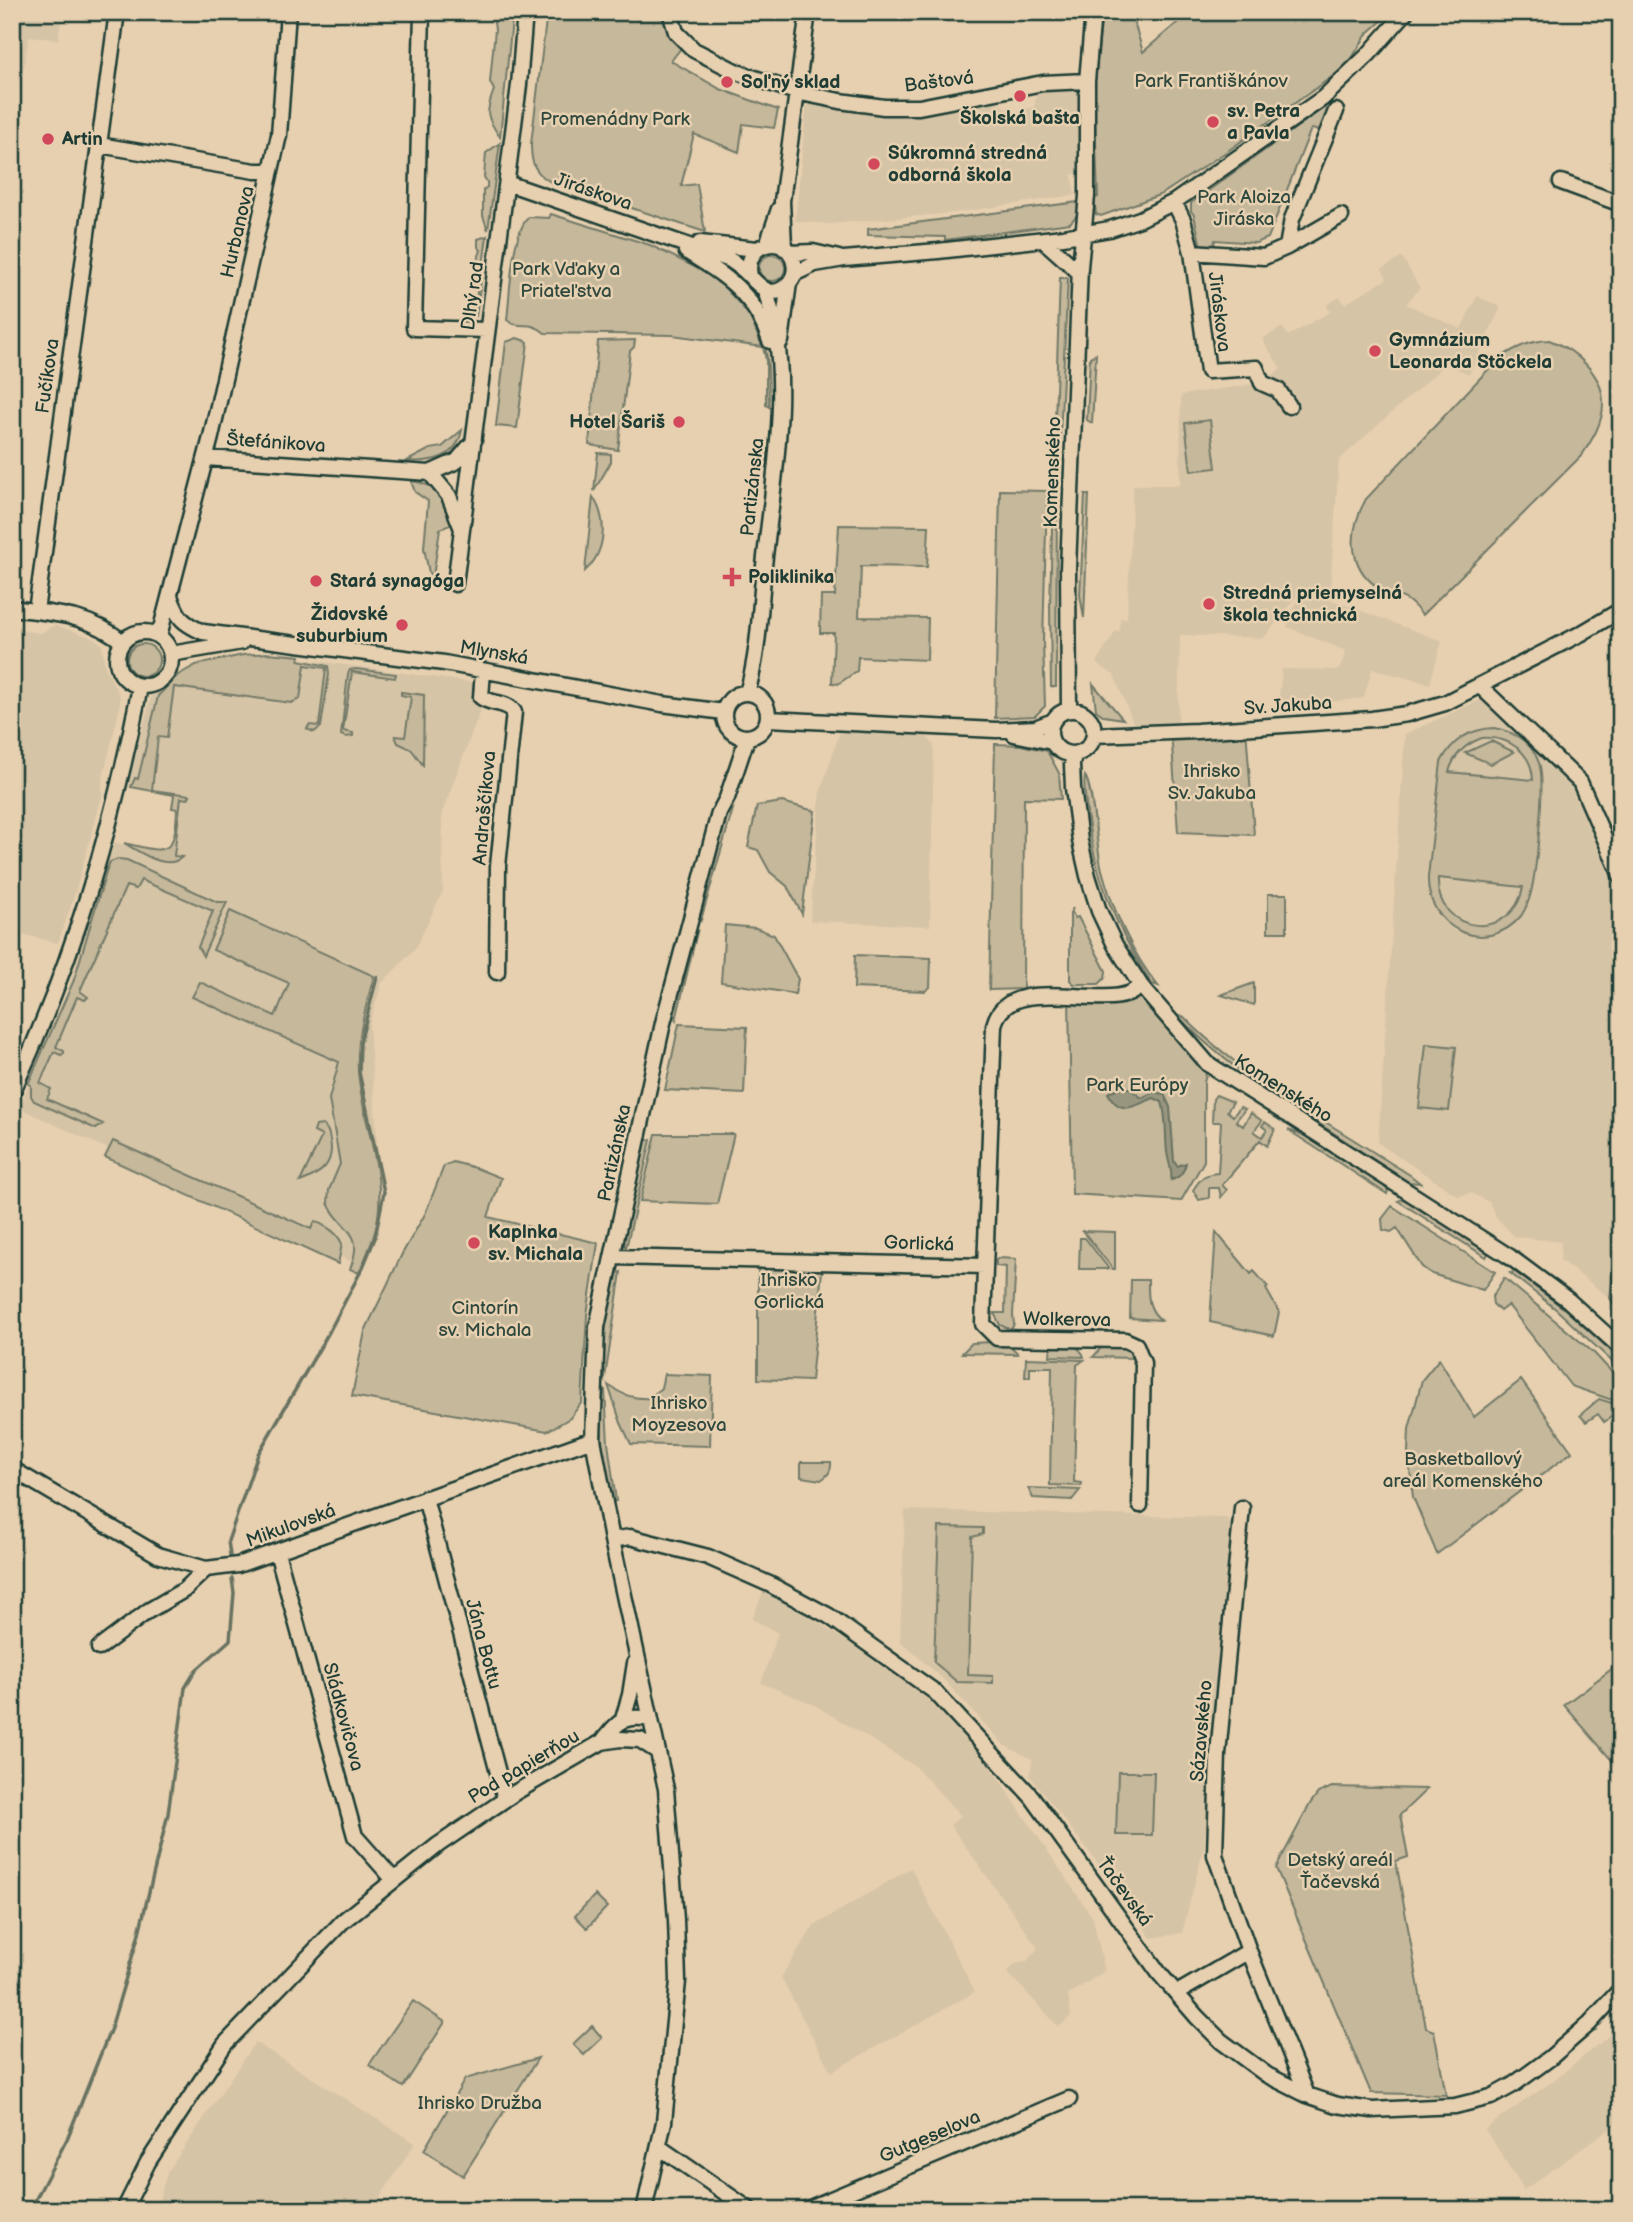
<svg xmlns="http://www.w3.org/2000/svg" width="1633" height="2222" viewBox="0 0 1633 2222" font-family="'Balsamiq Sans',sans-serif">
<style>
.built{fill:#d6c4a6}
.green{fill:#c6b89b;stroke:#727a68;stroke-width:2;fill-rule:evenodd}
.water{fill:#98967f;stroke:#687261;stroke-width:2}
.lines{fill:none;stroke-linecap:round;stroke-linejoin:round}
.stream{stroke:#687261;stroke-width:3.5}
.minor-casing{stroke:#1f3d34;stroke-width:19}
.minor{stroke:#e7d0b0;stroke-width:14}
.poi-dot{fill:#d1495b;stroke:#e7d0b0;stroke-width:2.5}
.labels{text-anchor:middle;dominant-baseline:central;stroke-width:5;stroke-linejoin:round;paint-order:stroke}
.park-label{font-size:19px;fill:#30493e;stroke:#e7d0b0}
.poi-label{font-size:19px;font-weight:bold;fill:#1f3d34;stroke:#e7d0b0;text-anchor:start}
.street-label{font-size:19px;fill:#1f3d34;stroke:#e7d0b0}
</style>
<rect width="100%" height="100%" fill="#e7d0b0"/>
<filter id="ink" filterUnits="userSpaceOnUse"><feTurbulence type="fractalNoise" baseFrequency=".0143" numOctaves="2"/><feDisplacementMap in="SourceGraphic" scale="14" xChannelSelector="R" yChannelSelector="G"/><feConvolveMatrix kernelMatrix="1 2 1 2 8 2 1 2 1" color-interpolation-filters="sRGB"/></filter>
<g filter="url(#ink)">
<path class="built" d="M12 13 61 21 58 40 29 36 12 141Z
M1038 87H1081L1077 174H1072L1075 195 954 213 830 224 795 221 807 103 893 114H926L995 102 1013 112 1034 107Z
M1402 257 1420 288 1406 304 1461 329 1477 296 1501 307 1469 374 1446 364 1339 460 1330 590H1305L1442 641 1430 684 1372 669 1364 698 1278 708 1282 669 1339 670 1346 651 1287 627 1300 592 1264 638 1180 635 1178 731 1137 732 1114 675 1096 663 1115 632 1120 630V618H1127L1133 485H1180L1181 395 1262 383 1281 369 1262 339 1282 327 1288 336 1330 312 1326 305 1340 297 1345 304 1387 279 1382 269Z
M12 620 24 631 41 633 55 625 94 638 102 645 105 667 120 696V707L102 782V796L75 894 58 943 12 932Z
M274 655 490 685 442 813 443 891 415 949 382 983 369 1025 382 1206 363 1267 19 1108 68 989 114 842 156 854 167 848 176 836 177 809 175 794 128 786 151 696 180 677Z
M1482 699 1567 777 1621 901V919L1610 942 1615 991 1621 996V1207L1610 1298 1560 1260 1561 1242 1515 1237 1496 1217 1489 1202 1471 1193 1458 1196 1378 1143 1405 734Z
M840 731 926 736 934 745 930 926 810 921 820 793Z
M905 1510 1226 1518 1232 1524 1204 1847 1182 1933 1151 1938 1125 1898 1030 1776 1032 1759 1005 1746 943 1679 900 1641Z
M763 1592 801 1611 882 1665 926 1698 986 1760 1093 1918 1105 1971 1068 1995 1071 2016 1059 2027 1007 1972 1016 1964 1027 1961 1038 1948 950 1825 961 1816 916 1767 813 1704 761 1683 778 1633 752 1619Z
M911 1868 975 1992 831 2072 781 1977 814 1926Z
M1621 2026V2121L1524 2190 1485 2129 1554 2080Z
M255 2042 415 2143 372 2210H156L167 2173Z"/>
<path class="green" d="M492 12H510L512 20 500 137C486 117 485 113 494 90L490 82 495 29Z
M547 12H670L685 43 671 61 720 89 778 110 774 128 743 124 739 152 694 134 681 186 697 184 705 232 549 181C533 171 531 161 531 144Z
M1102 12 1132 15 1143 52 1190 12H1382L1385 18 1367 34 1347 66 1229 150 1162 194 1101 216 1096 214 1094 198 1098 197 1094 92Z
M1325 107 1329 116 1321 131 1311 129 1268 238 1256 243 1215 240 1213 250 1201 247 1194 215 1191 211V203Z
M500 143 488 230 483 216V190L487 187V182L484 177 486 153Z
M1079 202V213L1070 223 945 240V237L868 235V229Z
M551 214 650 245 719 279 717 282 723 286 749 314 762 346 753 316C771 349 768 370 769 407L766 405V360L763 347 672 335 545 333C529 319 521 331 507 320 510 296 511 232 529 217L549 218Z
M487 236 476 317 478 259 481 250 478 247V239Z
M759 268a13 13 0 1 1 26 0a13 13 0 1 1-26 0Z
M1060 278H1068L1058 475 1053 478Z
M517 338 528 342 517 428 496 426 506 342Z
M635 340 634 347 630 351 618 450 589 445 598 341Z
M1549 340C1575 349 1604 375 1603 404 1603 423 1592 440 1582 455L1422 615C1418 610 1413 604 1407 600 1401 596 1393 596 1386 592 1347 572 1347 533 1366 499L1498 359C1515 348 1529 341 1549 340Z
M1096 354 1092 423 1087 420 1090 357Z
M1210 420 1216 468 1191 471 1185 423Z
M462 430C457 458 431 463 407 461L430 449 442 447Z
M598 453 611 454V462L594 491Z
M411 481C433 483 455 500 452 524L440 529 433 577 429 573 424 548 428 501 415 492Z
M1000 490 1047 491 1043 642 1045 706 1035 716 995 718Z
M1053 491 1057 495 1056 687H1051L1050 606Z
M1085 495H1089L1084 618 1080 595Z
M593 497C608 520 606 552 585 571Z
M839 525 929 526 927 567 861 566 859 617 928 618 927 660 858 657 857 671 838 684 832 683 834 633H820L821 596H835Z
M127 660a16 16 0 1 1 32 0a16 16 0 1 1-32 0Z
M268 653 300 656 299 660 328 666 329 674 321 727 314 732 307 729 309 725 319 726 326 668 305 665 300 699 291 703 174 687 167 738 158 737 152 790 190 795 188 799 181 798 174 856 182 857C166 872 139 851 124 843 166 853 175 858 177 809L172 808 174 795 131 787 135 778 138 779 158 696 178 675 196 665 243 655Z
M356 669 396 674 395 678 352 672 343 731 353 733V736L346 737 341 735 348 674 350 670Z
M1093 684 1123 719 1104 716 1096 710Z
M401 692 424 695 423 765 411 749 398 743 395 736 405 737 411 697 401 695Z
M1246 728 1254 835 1178 832 1171 731Z
M1494 728C1515 732 1532 742 1539 763 1546 780 1536 876 1530 896 1528 903 1525 910 1521 916 1486 958 1426 928 1428 877L1441 762C1452 740 1470 729 1494 728ZM1482 738C1509 736 1532 752 1533 780L1449 772C1454 754 1465 744 1482 738ZM1438 878 1522 887H1523C1513 943 1435 935 1438 878Z
M1491 741 1514 752 1491 764 1465 753Z
M995 744 1021 745 1047 751 1059 773 1061 799 1024 798 1023 989 989 990Z
M1085 776C1093 785 1097 853 1102 870 1113 910 1132 954 1158 986L1152 984 1148 978C1115 926 1094 874 1087 813 1086 801 1083 787 1085 776Z
M782 802 815 811 802 914 787 886 770 872 758 850 748 847 757 806Z
M733 809 701 920 699 913 724 824 728 812Z
M118 859 127 860 217 902H227L203 956 198 947 213 911 141 880 136 889 126 886 80 991 88 997 85 1000 77 997 56 1047 64 1051V1053L61 1055 54 1052 40 1083 51 1089 47 1099 103 1124 96 1129 34 1101 31 1096V1085L28 1084 74 980 108 866 110 862Z
M1268 894H1287V932H1268Z
M1073 908 1071 911 1075 918 1078 917 1106 971 1105 978 1099 984H1074L1070 980V914Z
M230 911 374 976C366 1007 356 1038 358 1070 361 1116 382 1161 379 1207 378 1231 368 1252 359 1273L350 1269C366 1229 341 1232 328 1203L329 1190 340 1164 329 1099 339 1062 192 997 200 982 275 1016 277 1012 289 983 213 950Z
M725 925 756 928 774 935 798 979 795 994 721 982Z
M697 932 676 1020 673 1010 692 937Z
M855 955 931 958 930 987 925 991 854 988Z
M1254 983V1005L1221 995Z
M1141 986 1208 1064 1204 1083V1161L1181 1201 1072 1194 1069 996 1107 997Z
M1178 1016 1184 1017C1216 1050 1253 1075 1291 1102L1287 1103C1247 1077 1211 1051 1178 1016Z
M679 1024 747 1027 744 1094 665 1090Z
M1426 1044 1456 1047 1449 1111 1419 1108Z
M1216 1095 1233 1102 1227 1111 1233 1116 1240 1107 1245 1109 1236 1121 1243 1126 1251 1113 1262 1121 1254 1131 1262 1137 1267 1130 1262 1126 1265 1122 1275 1129 1267 1146 1260 1140 1222 1185 1227 1190 1221 1197 1219 1188H1209V1198L1199 1200 1193 1190C1201 1178 1203 1174 1218 1173L1221 1122H1212L1213 1099Z
M1303 1108 1410 1175 1420 1183 1408 1182 1306 1115Z
M323 1125C328 1129 329 1133 330 1140 335 1164 321 1174 300 1182L322 1136 314 1132 316 1126Z
M1288 1130 1304 1135 1383 1185 1388 1191 1387 1194Z
M656 1134H734L717 1204 640 1201Z
M646 1140H651L626 1248 622 1241 643 1144Z
M113 1141 311 1229 315 1221C326 1227 337 1231 342 1244L338 1264 105 1157Z
M453 1162 476 1168 501 1178 488 1217 598 1243 587 1315 582 1402 570 1418 547 1431 352 1396 365 1331 402 1254 425 1214 444 1166Z
M1403 1199 1407 1201 1489 1252 1486 1257 1398 1201Z
M1392 1206 1495 1272 1483 1290 1432 1274 1422 1267 1397 1228 1391 1232 1383 1230 1382 1219Z
M1621 1207V1306L1614 1305 1610 1298Z
M1083 1231 1115 1232V1269H1113Z
M1216 1232 1251 1274 1254 1271 1268 1287 1266 1289 1279 1312 1274 1336 1210 1322Z
M1080 1238H1085L1109 1269H1079Z
M999 1258 1016 1259 1013 1315 1014 1324 1011 1330 1000 1325 994 1313H1005L1006 1267 996 1266V1260Z
M758 1259 823 1261 811 1381 758 1379Z
M621 1272 605 1378 602 1375C603 1340 608 1306 615 1273Z
M1515 1272 1566 1310 1621 1360V1370L1557 1310 1510 1273Z
M1504 1278 1594 1353 1621 1382V1403L1571 1386 1508 1305 1500 1311 1493 1304 1492 1297Z
M1131 1280H1148C1148 1296 1147 1309 1161 1320L1130 1318Z
M972 1343C987 1342 1009 1340 1018 1354L962 1353Z
M1051 1345C1064 1345 1079 1342 1084 1357L1050 1356Z
M1117 1347 1128 1349 1135 1358 1093 1357 1101 1348Z
M1026 1358 1084 1360 1077 1365 1074 1482 1082 1483 1081 1486 1050 1485 1052 1367H1030V1377H1025Z
M1439 1359 1474 1417 1521 1380 1572 1452 1437 1554 1413 1497 1408 1452 1409 1429 1422 1380Z
M664 1374 712 1376 710 1446 631 1444 621 1423 608 1385C623 1395 632 1399 650 1398L661 1388Z
M601 1387 605 1390 608 1443 616 1501H611L602 1444Z
M1599 1399 1621 1406V1410L1604 1422 1598 1414 1586 1422 1580 1415Z
M801 1462H831C832 1471 828 1476 821 1480L801 1477Z
M1028 1488 1080 1490 1072 1500 1033 1498Z
M939 1527 983 1528V1534L972 1537 968 1675 993 1676V1683L957 1682 934 1662Z
M1621 1662V1771L1564 1705Z
M1118 1772H1154L1152 1835H1116Z
M1332 1787 1427 1789 1400 1815 1408 1857 1396 1861 1426 2028 1434 2031 1446 2095 1371 2093 1276 1868 1310 1804 1318 1793Z
M595 1895 607 1907 587 1928 575 1916Z
M413 2001 445 2022 403 2087 369 2065Z
M592 2026 602 2038 584 2055 573 2044Z
M538 2058 463 2176 424 2150 465 2079Z"/>
<path class="water" d="M1118 1088H1129L1142 1098 1153 1092 1164 1094 1170 1107 1174 1161 1177 1166 1186 1163C1184 1172 1180 1178 1171 1180 1173 1170 1168 1162 1167 1152 1165 1135 1167 1118 1162 1102L1154 1098C1135 1105 1121 1118 1108 1093Z"/>
<g class="lines">
<path class="stream" d="M230 1555 228 1541 258 1454 329 1332 363 1267 375 1238 384 1192 359 1072 360 1043 377 977
M30 2210 67 2139 111 2028 138 1937 168 1814 185 1688 196 1670 230 1640 234 1593 232 1578"/>
<defs>
<path id="minor" d="M422 12 414 328 487 330
M670 12 676 32 694 50 737 72 796 92 840 101 884 107H919L1043 83 1087 81
M99 145 255 171H271
M1561 182 1621 204
M507 183 730 260C736 264 743 269 748 274 758 285 772 302 788 284 794 278 796 271 794 263 789 232 742 241 750 276
M1174 202 1183 220 1192 252 1208 371 1256 368 1262 383 1278 390 1289 406
M1043 240 1080 273
M700 243 757 249
M767 245 779 209
M1287 247 1341 216
M784 248 782 201 808 12
M686 251C726 276 754 293 770 341
M1192 252 1264 257 1287 247 1292 219 1336 111
M790 253 813 252 839 258
M794 274 815 264 844 259 938 251 1063 237 1110 229 1140 219 1174 202 1323 98 1368 55 1406 12
M781 341 789 283
M206 458 430 473 457 461 474 441
M430 473 449 496 462 529
M455 584 519 85 525 12
M170 596C178 618 182 623 203 632L444 663 662 704 724 712
M12 608C55 614 88 614 123 642
M36 611 117 12
M117 659a27 27 0 1 1 54 0a27 27 0 1 1-54 0Z
M159 636 211 437 279 135 288 12
M171 654 242 642
M483 671 481 697C491 705 507 701 514 712L498 866 497 972
M1480 686 1580 782 1621 876
M747 693C759 653 760 608 764 566 773 480 795 372 765 290
M724 715a22 22 0 1 1 44 0a22 22 0 1 1-44 0Z
M1069 710 1068 569 1080 267 1087 196V81L1093 12
M1050 732a22 22 0 1 1 44 0a22 22 0 1 1-44 0Z
M768 719 996 730 1035 728 1053 721
M1014 734 1052 742
M1094 735 1197 731 1372 719 1407 714 1445 703 1582 633 1621 610
M1074 754 1072 765 1073 788 1080 841 1088 876 1099 911 1115 945 1141 986 1208 1064 1510 1257 1568 1300 1621 1348
M12 1093C72 964 113 827 140 687
M612 1257 985 1266
M12 1469 158 1555 206 1569 238 1565 593 1439
M425 1498 505 1799
M1140 1505 1143 1363 1136 1345 1125 1340 997 1338 983 1324 994 1025C1007 974 1092 1007 1128 994 1132 993 1137 988 1141 986
M1242 1508 1218 1754 1215 1855 1249 1951 1307 2095
M612 1540 630 1537 708 1557 769 1584 829 1616 935 1692 1032 1797 1159 1973 1197 2017 1221 2041 1267 2075 1307 2095 1337 2105 1372 2110 1455 2106 1491 2097 1513 2085 1550 2058 1589 2024 1621 1989
M277 1552 355 1836 394 1880
M99 1648 148 1611 184 1590 206 1569
M623 1719 630 1695 635 1663
M602 1742C618 1722 623 1714 650 1719
M1177 1993 1249 1951
M659 2147 750 2210
M124 2210 148 2162 225 2044 343 1921 438 1845 516 1792 602 1742 620 1739 640 1740 657 1751
M644 2210 664 2122 678 1981 676 1920 666 1789 612 1540 593 1439 597 1327 663 1023 719 813 727 798 747 738
M805 2210 1069 2099"/>
</defs>
<use href="#minor" class="minor-casing"/>
<use href="#minor" class="minor"/>
</g>
</g>
<g class="poi-dot">
<circle cx="727" cy="82" r="7"/>
<circle cx="1020" cy="96" r="7"/>
<circle cx="1213" cy="122" r="7"/>
<circle cx="48" cy="139" r="7"/>
<circle cx="874" cy="164" r="7"/>
<circle cx="1375" cy="351" r="7"/>
<circle cx="679" cy="422" r="7"/>
<path d="M728.5 566.5h7v7h7v7h-7v7h-7v-7h-7v-7h7z"/>
<circle cx="316" cy="581" r="7"/>
<circle cx="1209" cy="604" r="7"/>
<circle cx="402" cy="625" r="7"/>
<circle cx="474" cy="1243" r="7"/>
</g>
<g class="labels">
<g class="park-label">
<text x="1211" y="81">Park Františkánov</text>
<text x="615" y="119">Promenádny Park</text>
<text x="1244" y="197">Park Aloiza<tspan x="1244" dy="22">Jiráska</tspan></text>
<text x="566" y="269">Park Vďaky a<tspan x="566" dy="22">Priateľstva</tspan></text>
<text x="1212" y="771">Ihrisko<tspan x="1212" dy="22">Sv. Jakuba</tspan></text>
<text x="1137" y="1085">Park Európy</text>
<text x="789" y="1280">Ihrisko<tspan x="789" dy="22">Gorlická</tspan></text>
<text x="485" y="1308">Cintorín<tspan x="485" dy="22">sv. Michala</tspan></text>
<text x="679" y="1403">Ihrisko<tspan x="679" dy="22">Moyzesova</tspan></text>
<text x="1463" y="1459">Basketballový<tspan x="1463" dy="22">areál Komenského</tspan></text>
<text x="1340" y="1860">Detský areál<tspan x="1340" dy="22">Ťačevská</tspan></text>
<text x="480" y="2103">Ihrisko Družba</text>
</g>
<g class="poi-label">
<text x="741" y="82">Soľný sklad</text>
<text x="1227" y="111">sv. Petra<tspan x="1227" dy="22">a Pavla</tspan></text>
<text x="1020" y="118" text-anchor="middle">Školská bašta</text>
<text x="62" y="139">Artin</text>
<text x="888" y="153">Súkromná stredná<tspan x="888" dy="22">odborná škola</tspan></text>
<text x="1389" y="340">Gymnázium<tspan x="1389" dy="22">Leonarda Stöckela</tspan></text>
<text x="665" y="422" text-anchor="end">Hotel Šariš</text>
<text x="748" y="577">Poliklinika</text>
<text x="330" y="581">Stará synagóga</text>
<text x="1223" y="593">Stredná priemyselná<tspan x="1223" dy="22">škola technická</tspan></text>
<text x="388" y="614" text-anchor="end">Židovské<tspan x="388" dy="22">suburbium</tspan></text>
<text x="488" y="1232">Kaplnka<tspan x="488" dy="22">sv. Michala</tspan></text>
</g>
<g class="street-label">
<text transform="translate(939 82) rotate(-7)">Baštová</text>
<text transform="translate(593 192) rotate(19)">Jiráskova</text>
<text transform="translate(238 232) rotate(-77)">Hurbanova</text>
<text transform="translate(473 296) rotate(-82)">Dlhý rad</text>
<text transform="translate(1219 312) rotate(83)">Jiráskova</text>
<text transform="translate(48 376) rotate(-82)">Fučíkova</text>
<text transform="translate(276 443) rotate(4)">Štefánikova</text>
<text transform="translate(1053 472) rotate(-88)">Komenského</text>
<text transform="translate(753 487) rotate(-84)">Partizánska</text>
<text transform="translate(494 653) rotate(10)">Mlynská</text>
<text transform="translate(1288 706) rotate(-4)">Sv. Jakuba</text>
<text transform="translate(485 808) rotate(-85)">Andraščíkova</text>
<text transform="translate(1283 1089) rotate(32)">Komenského</text>
<text transform="translate(615 1153) rotate(-78)">Partizánska</text>
<text transform="translate(919 1244) rotate(2)">Gorlická</text>
<text transform="translate(1067 1320) rotate(1)">Wolkerova</text>
<text transform="translate(291 1526) rotate(-20)">Mikulovská</text>
<text transform="translate(483 1644) rotate(75)">Jána Bottu</text>
<text transform="translate(343 1717) rotate(75)">Sládkovičova</text>
<text transform="translate(1202 1731) rotate(-85)">Sázavského</text>
<text transform="translate(524 1767) rotate(-31)">Pod papierňou</text>
<text transform="translate(1124 1892) rotate(54)">Ťačevská</text>
<text transform="translate(930 2137) rotate(-23)">Gutgeselova</text>
</g>
</g>
<rect width="1633" height="2222" fill="none" stroke="#e7d0b0" stroke-width="42"/>
<rect x="21" y="21" width="1591" height="2180" fill="none" stroke="#1f3d34" stroke-width="2.5" filter="url(#ink)"/>
</svg>
